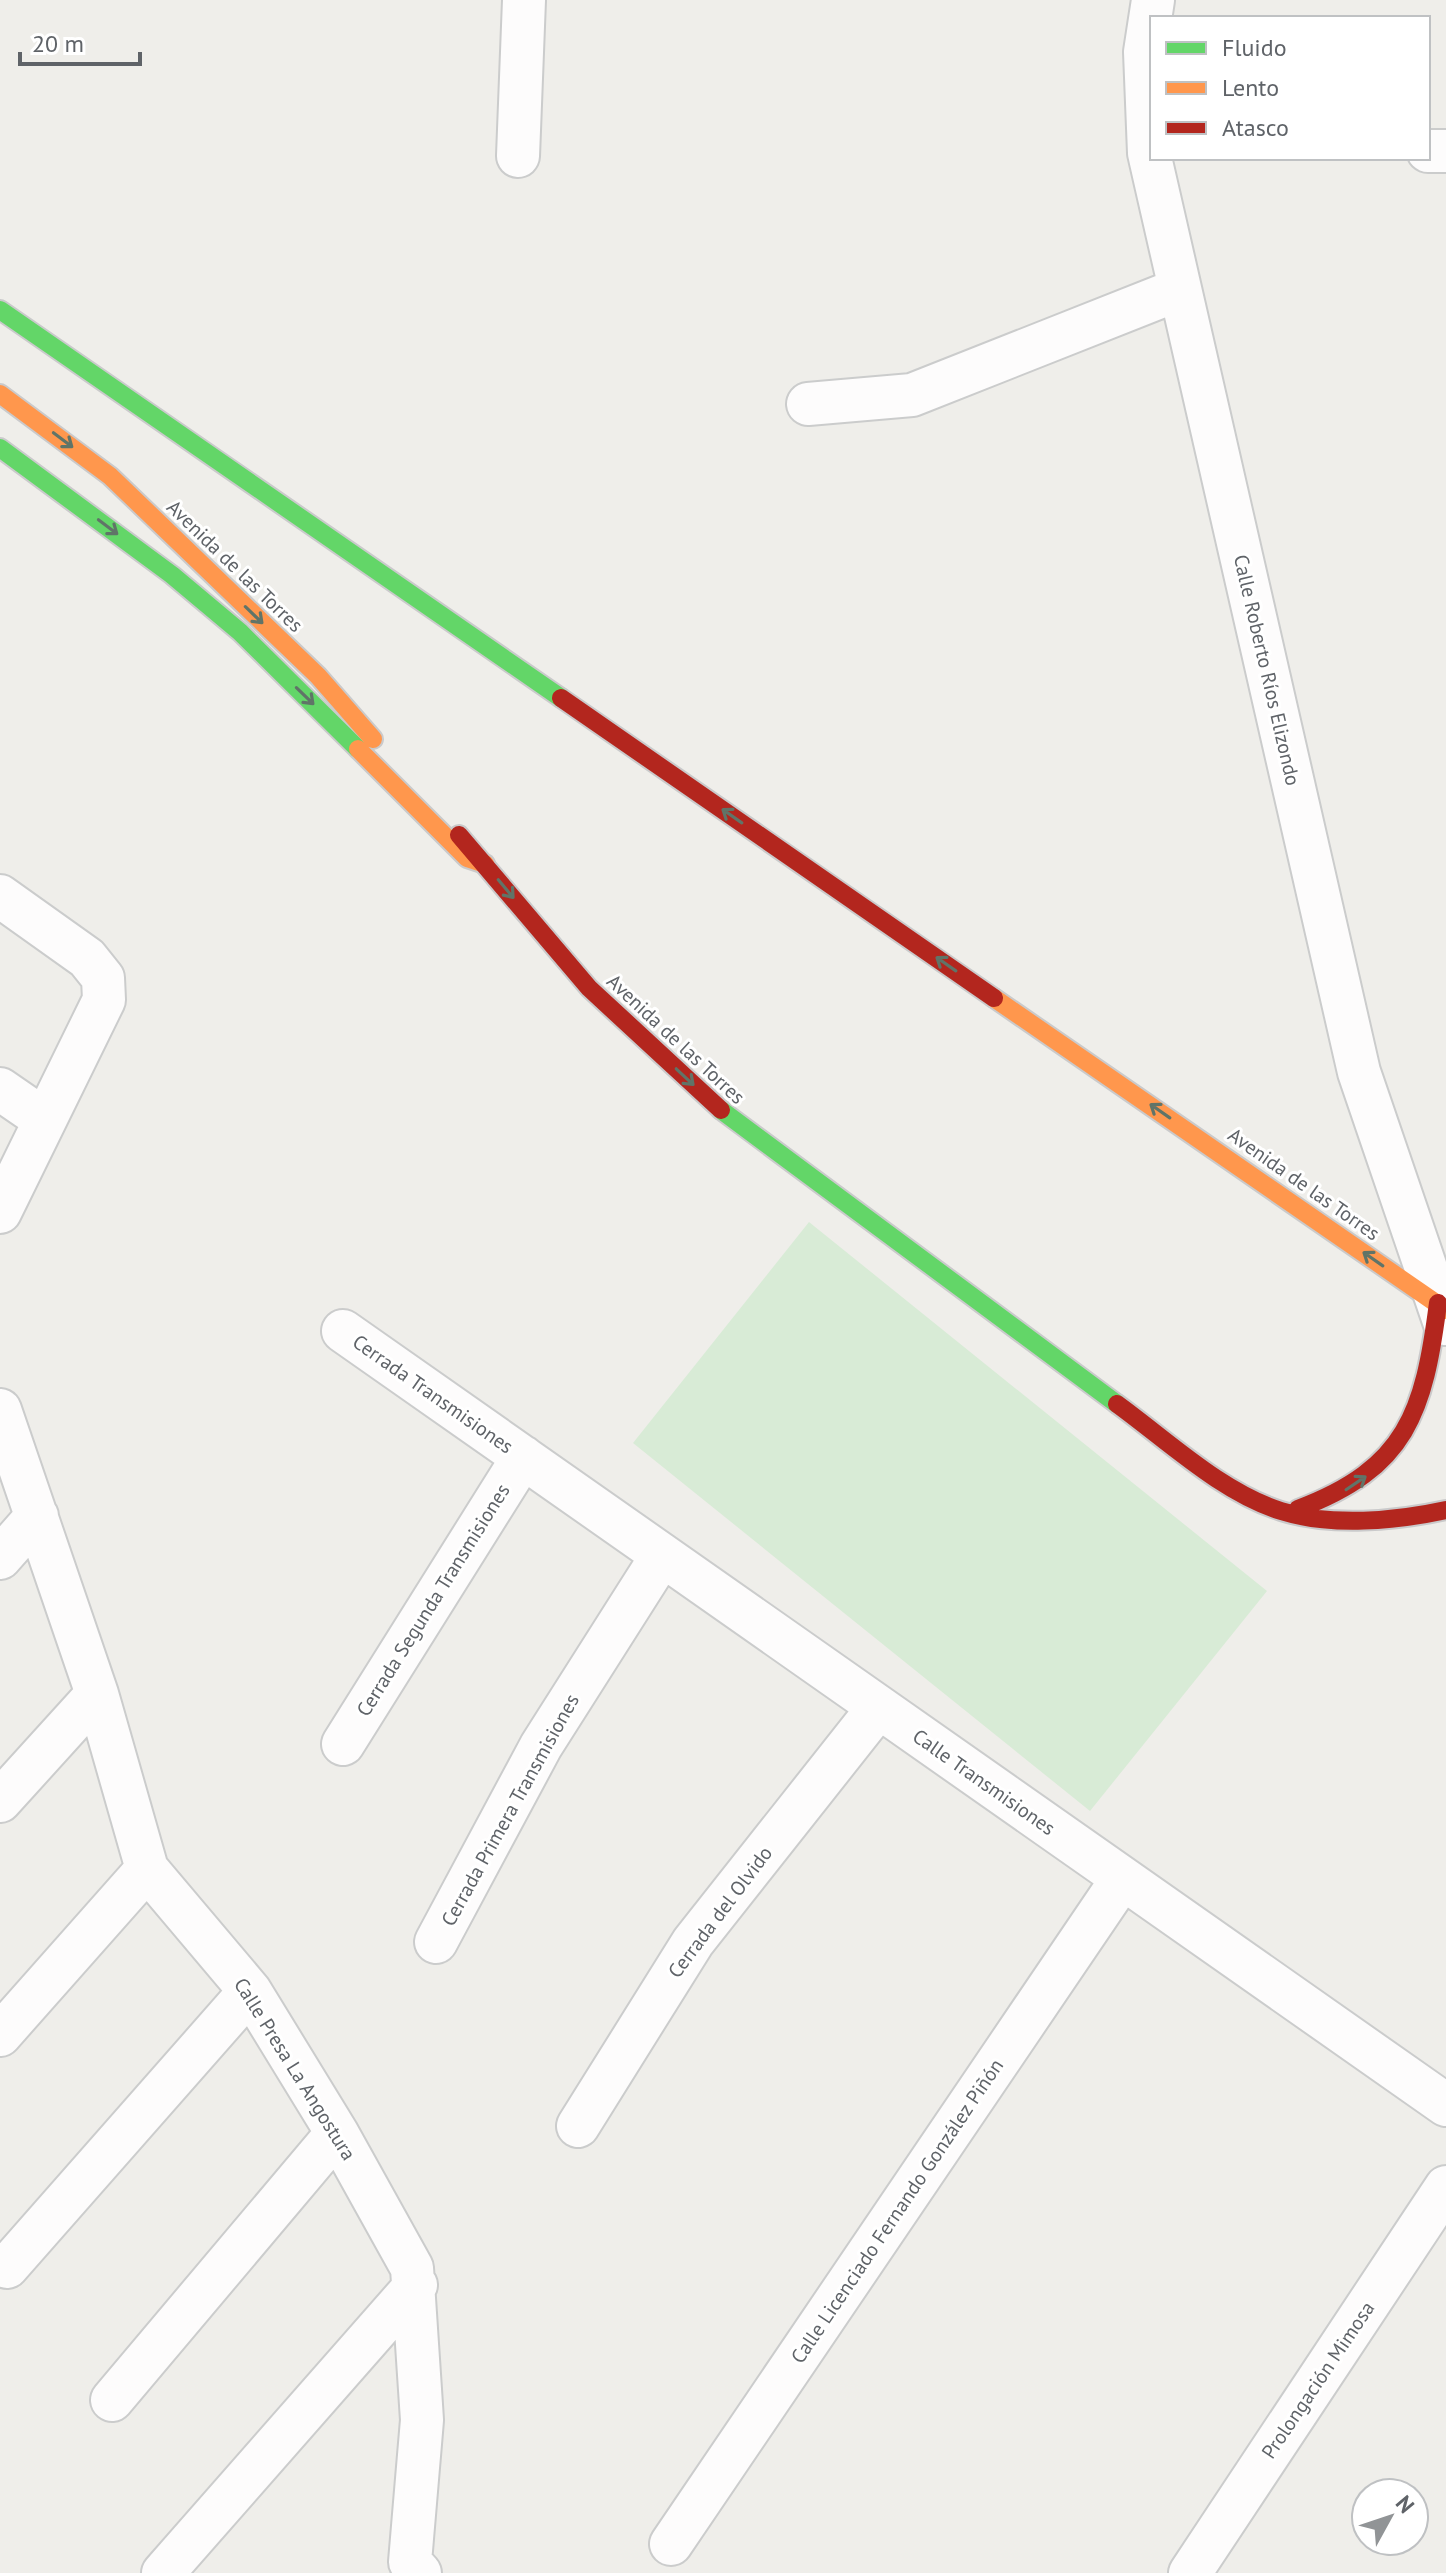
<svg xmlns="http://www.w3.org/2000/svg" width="1446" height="2573" viewBox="0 0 1446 2573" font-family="'PT Sans',sans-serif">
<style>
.green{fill:#d8ebd6}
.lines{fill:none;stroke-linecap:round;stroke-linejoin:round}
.street-casing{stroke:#cbcccc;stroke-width:46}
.fast-casing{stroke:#cacacb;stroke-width:22}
.slow-casing{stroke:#cacacb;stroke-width:22}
.jam-casing{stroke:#cacacb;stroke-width:22}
.street{stroke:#fdfcfc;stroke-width:42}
.fast{stroke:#63d668;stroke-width:18}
.slow{stroke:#ff974d;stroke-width:18}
.jam{stroke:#b3261e;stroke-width:18}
.oneway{stroke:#607468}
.labels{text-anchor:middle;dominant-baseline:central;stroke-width:6;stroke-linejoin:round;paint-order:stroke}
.street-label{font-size:20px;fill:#5f6368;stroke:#fff}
</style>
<rect width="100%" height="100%" fill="#efeeea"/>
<path class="green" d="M809 1222 1267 1591 1090 1811 633 1443Z"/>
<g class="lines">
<defs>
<path id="street" d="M1153 0 1145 52 1149 153 1359 1072 1445 1324
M1428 151H1446
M518 156 524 0
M808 404 912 395 1180 289
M0 896 87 958 103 978 104 1000 0 1212
M0 1089 45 1120
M343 1331 1446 2105
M0 1410 97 1694 147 1869 250 1991 337 2133 412 2268 422 2420 410 2562 420 2573
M0 1558 37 1516
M343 1744 523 1457
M0 1801 97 1694
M436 1942 541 1746 661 1557
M0 2035 147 1869
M578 2126 693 1942 878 1708
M7 2267 250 1991
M112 2400 337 2133
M671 2544 1122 1879
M163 2573 416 2285
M1190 2573 1446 2187"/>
<path id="fast" d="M0 310 561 698
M0 448 172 575 240 632 358 749
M721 1110 1117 1404"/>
<path id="slow" d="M0 394 110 476 318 676 373 739
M358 749 467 858 485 864
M994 998 1446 1310"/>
<path id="jam" d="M561 698 994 998
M459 835 589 988 721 1110
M1117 1404C1168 1441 1221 1492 1281 1511 1331 1527 1396 1521 1446 1510
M1298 1509C1407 1468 1424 1412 1438 1303"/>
</defs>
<use href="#street" class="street-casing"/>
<use href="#fast" class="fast-casing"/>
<use href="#slow" class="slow-casing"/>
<use href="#jam" class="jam-casing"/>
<use href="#street" class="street"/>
<use href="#fast" class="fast"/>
<use href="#slow" class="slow"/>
<use href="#jam" class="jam"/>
</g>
<defs><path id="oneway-shaft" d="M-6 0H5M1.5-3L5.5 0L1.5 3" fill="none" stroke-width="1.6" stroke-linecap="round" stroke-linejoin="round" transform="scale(2)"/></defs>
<g class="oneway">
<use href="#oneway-shaft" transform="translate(63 440) rotate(37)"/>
<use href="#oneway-shaft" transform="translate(108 527) rotate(37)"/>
<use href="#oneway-shaft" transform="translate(254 615) rotate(44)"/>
<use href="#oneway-shaft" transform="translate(305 696) rotate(44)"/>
<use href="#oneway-shaft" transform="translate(732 816) rotate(-145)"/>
<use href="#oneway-shaft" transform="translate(506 889) rotate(50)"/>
<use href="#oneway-shaft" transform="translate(946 964) rotate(-145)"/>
<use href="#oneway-shaft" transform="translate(685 1077) rotate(43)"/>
<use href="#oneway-shaft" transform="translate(1160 1111) rotate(-145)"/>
<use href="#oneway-shaft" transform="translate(1373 1259) rotate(-145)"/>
<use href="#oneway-shaft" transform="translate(1356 1483) rotate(-34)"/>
</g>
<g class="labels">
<g class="street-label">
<text transform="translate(235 566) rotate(44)">Avenida de las Torres</text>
<text transform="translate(1267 670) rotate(77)">Calle Roberto Ríos Elizondo</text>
<text transform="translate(676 1039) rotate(43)">Avenida de las Torres</text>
<text transform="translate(1304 1184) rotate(35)">Avenida de las Torres</text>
<text transform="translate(433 1394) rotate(35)">Cerrada Transmisiones</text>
<text transform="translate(433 1600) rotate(-58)">Cerrada Segunda Transmisiones</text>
<text transform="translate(984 1782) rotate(35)">Calle Transmisiones</text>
<text transform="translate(510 1810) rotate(-61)">Cerrada Primera Transmisiones</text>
<text transform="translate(720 1912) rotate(-53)">Cerrada del Olvido</text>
<text transform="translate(295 2069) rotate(58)">Calle Presa La Angostura</text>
<text transform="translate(897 2211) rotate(-56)">Calle Licenciado Fernando González Piñón</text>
<text transform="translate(1318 2380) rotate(-56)">Prolongación Mimosa</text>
</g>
</g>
<rect x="1150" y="16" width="280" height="144" fill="#ffffff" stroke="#bfc1c3" stroke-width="2"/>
<rect x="1166" y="42" width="40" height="12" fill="#63d668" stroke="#bfc1c3" stroke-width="2"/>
<text x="1222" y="56" font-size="24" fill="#5f6368">Fluido</text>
<rect x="1166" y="82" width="40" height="12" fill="#ff974d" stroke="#bfc1c3" stroke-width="2"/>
<text x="1222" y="96" font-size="24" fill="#5f6368">Lento</text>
<rect x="1166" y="122" width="40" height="12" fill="#b3261e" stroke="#bfc1c3" stroke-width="2"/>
<text x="1222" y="136" font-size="24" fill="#5f6368">Atasco</text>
<g transform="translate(1390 2517) rotate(50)"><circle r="38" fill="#ffffff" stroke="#bfc1c3" stroke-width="2"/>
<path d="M0-6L14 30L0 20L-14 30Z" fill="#919496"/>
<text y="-12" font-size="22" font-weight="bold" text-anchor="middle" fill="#5f6368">N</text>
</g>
<path d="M20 52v12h120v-12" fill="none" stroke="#5f6368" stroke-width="4"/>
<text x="32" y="52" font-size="24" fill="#5f6368" stroke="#ffffff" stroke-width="6" paint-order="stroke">20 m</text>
</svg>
